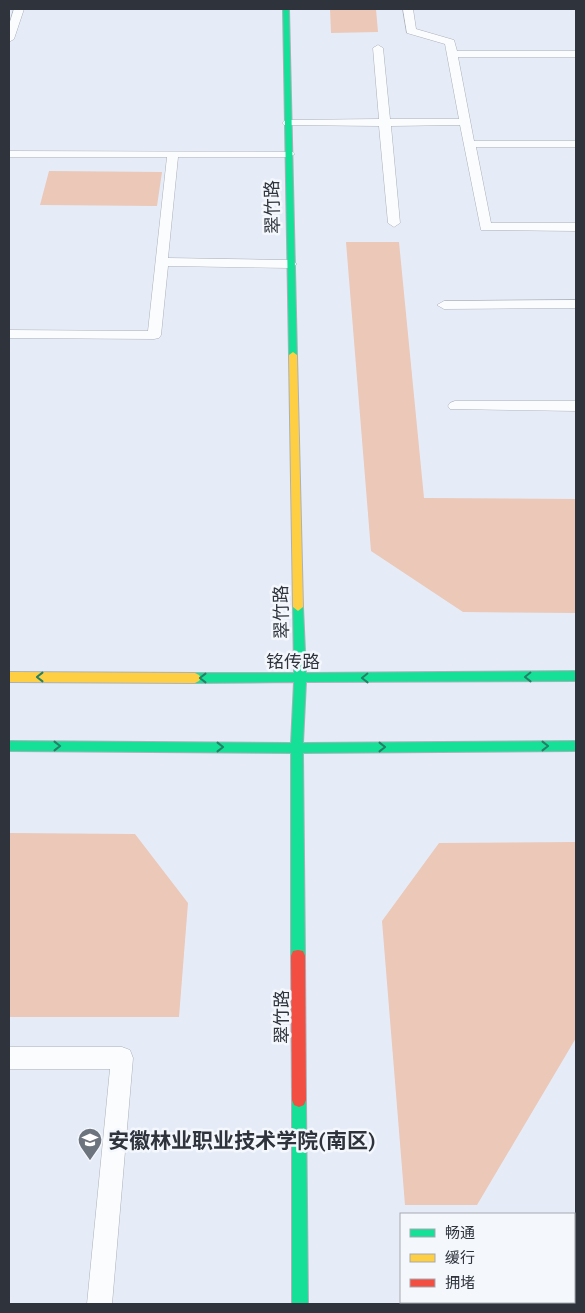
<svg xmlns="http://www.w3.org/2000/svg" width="585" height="1313" viewBox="0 0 585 1313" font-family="'Source Serif 4','Noto Sans SC',serif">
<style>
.green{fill:#ebc8b7}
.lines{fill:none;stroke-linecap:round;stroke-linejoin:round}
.lane-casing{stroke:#abb0b9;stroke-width:1}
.fast-casing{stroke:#abb0b9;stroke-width:2}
.slow-casing{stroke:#abb0b9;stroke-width:2}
.jam-casing{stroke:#abb0b9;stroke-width:2}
.lane{fill:#fbfcfe;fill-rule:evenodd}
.fast{fill:#16e098;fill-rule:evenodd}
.slow{fill:#ffcf43;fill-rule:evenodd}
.jam{fill:#f24e42;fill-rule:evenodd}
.oneway{stroke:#238165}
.labels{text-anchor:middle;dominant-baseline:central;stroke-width:5;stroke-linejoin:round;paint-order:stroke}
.street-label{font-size:18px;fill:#2e333c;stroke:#f4f7fc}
.near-poi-label{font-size:21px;font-weight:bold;fill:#2e333c;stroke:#f4f7fc;text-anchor:start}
</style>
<rect width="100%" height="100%" fill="#e6ecf7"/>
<path class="green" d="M330 9H376L378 32 331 33Z
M49 171 162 172 157 206 40 205Z
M346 242H399L424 498 576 499V613L463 612 371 551Z
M9 833 135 834 188 903 179 1017H9Z
M576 842V1038L477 1205H405L382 921 439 843Z"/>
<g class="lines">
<defs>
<path id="lane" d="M14 9H24L14 39 9 42V25Z
M403 9H413L416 29 454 40 457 51H576V57H458L474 141H576V147H476L491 223H576V231L481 230 460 125 391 126 400 223 394 227 388 223 379 126 284 125 282 123 284 121 288 120 379 119 373 48 378 45 383 48 390 119H459L445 44 407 33Z
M9 151 293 152 295 154 289 157H178L168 258 291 260 297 264 291 268 168 266 161 335 159 338 154 339 9 338V330L148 331 167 157H9Z
M576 300V308L444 309 437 305 444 301Z
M455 401H576V411L450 409 448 406 450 403Z
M9 1047H122L130 1050 133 1058 112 1304H87L110 1069H9Z"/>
<path id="fast" d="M283 9H289L297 355 293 358 289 355Z
M298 603 303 607 306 673 576 671V681L306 682 303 743 576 741V751L303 753 305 956 303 961 298 962 293 961 291 956V753L9 751V741L291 743 294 682 195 683 191 681 189 678 191 675 195 673H294L293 607Z
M299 1093 304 1095 306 1100 308 1304H292V1100L294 1095Z"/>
<path id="slow" d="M293 352 297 355 303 607 298 611 293 607 289 355Z
M9 672 195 673 199 675 201 678 199 681 195 683 9 682Z"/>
<path id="jam" d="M298 950 303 951 305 956 306 1100 304 1105 299 1107 294 1105 292 1100 291 956 293 951Z"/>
</defs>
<use href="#lane" class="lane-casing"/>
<use href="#fast" class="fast-casing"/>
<use href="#slow" class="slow-casing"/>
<use href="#jam" class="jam-casing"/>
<use href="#lane" class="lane"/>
<use href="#fast" class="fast"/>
<use href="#slow" class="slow"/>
<use href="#jam" class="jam"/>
</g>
<defs><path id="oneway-chevron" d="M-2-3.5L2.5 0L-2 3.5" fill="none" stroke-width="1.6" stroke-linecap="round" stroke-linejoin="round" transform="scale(1.25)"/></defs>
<g class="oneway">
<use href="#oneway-chevron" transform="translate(40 677) rotate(-180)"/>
<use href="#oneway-chevron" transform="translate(528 677) rotate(179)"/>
<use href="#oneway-chevron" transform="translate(203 678) rotate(-180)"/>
<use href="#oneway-chevron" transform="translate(365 678) rotate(179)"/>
<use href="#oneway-chevron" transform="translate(57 746)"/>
<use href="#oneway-chevron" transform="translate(545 746)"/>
<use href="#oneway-chevron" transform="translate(220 747)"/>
<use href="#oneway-chevron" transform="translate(382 747)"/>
</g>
<defs>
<symbol id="university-pin" viewBox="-11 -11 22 30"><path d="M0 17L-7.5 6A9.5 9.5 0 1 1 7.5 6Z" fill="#6e747d" stroke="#f4f7fc"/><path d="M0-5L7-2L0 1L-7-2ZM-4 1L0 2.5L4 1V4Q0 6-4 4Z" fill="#fff"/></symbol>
</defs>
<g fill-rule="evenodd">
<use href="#university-pin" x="76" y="1126" width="28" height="38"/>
</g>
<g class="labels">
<g class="street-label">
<text transform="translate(272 207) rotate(-91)">翠竹路</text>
<text transform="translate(281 612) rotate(-91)">翠竹路</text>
<text x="293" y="661">铭传路</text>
<text transform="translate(281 1017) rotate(-90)">翠竹路</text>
</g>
<g class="near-poi-label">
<text x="108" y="1140">安徽林业职业技术学院(南区)</text>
</g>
</g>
<rect width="585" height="1313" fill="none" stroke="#2e333c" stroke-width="20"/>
<rect x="400" y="1213" width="175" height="90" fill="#f4f7fc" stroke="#a5a9af"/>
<rect x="410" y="1229" width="25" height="8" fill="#16e098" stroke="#a5a9af"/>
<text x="445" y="1238" font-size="15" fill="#2e333c">畅通</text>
<rect x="410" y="1254" width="25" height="8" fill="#ffcf43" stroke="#a5a9af"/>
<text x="445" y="1263" font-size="15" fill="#2e333c">缓行</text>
<rect x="410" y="1279" width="25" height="8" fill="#f24e42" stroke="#a5a9af"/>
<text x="445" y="1288" font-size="15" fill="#2e333c">拥堵</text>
</svg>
